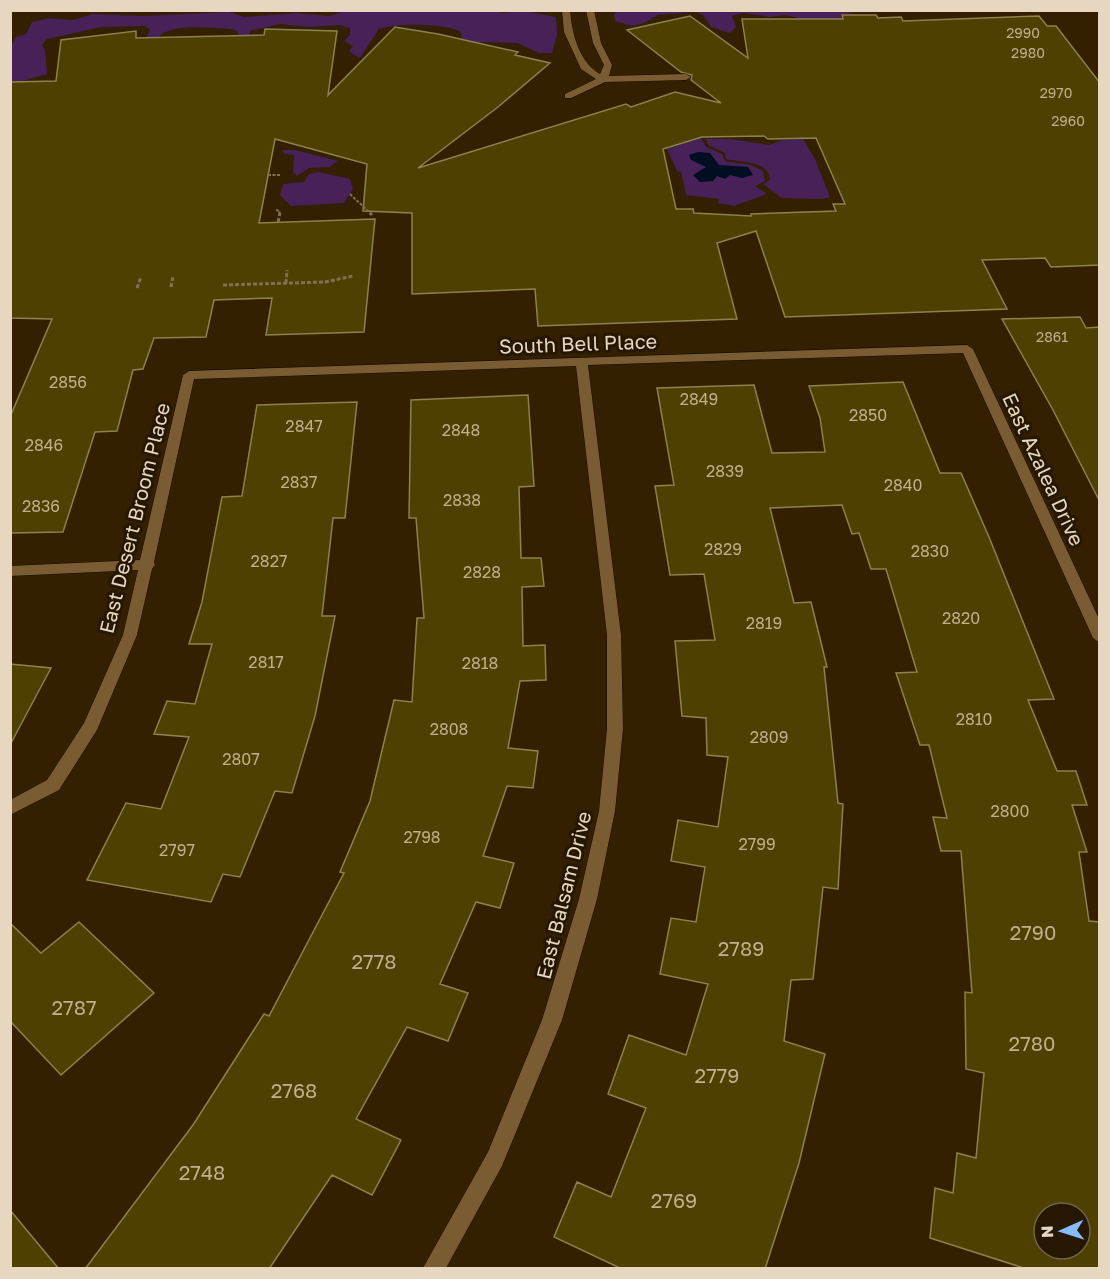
<svg xmlns="http://www.w3.org/2000/svg" width="1110" height="1279" viewBox="0 0 1110 1279" font-family="'Golos Text',sans-serif">
<style>
.green{fill:#472158}
.water{fill:#000e23}
.building{fill:#4e4000;stroke:#8e804f;stroke-width:1.5;fill-rule:evenodd}
.lines{fill:none;stroke-linecap:round;stroke-linejoin:round}
.minor-casing{stroke:#180a00;stroke-width:1}
.path-far1{stroke:#826f54;stroke-width:2;stroke-dasharray:3 1.5;stroke-linecap:butt}
.path{stroke:#826f54;stroke-width:3;stroke-dasharray:4 2;stroke-linecap:butt}
.minor{fill:#7a5c32;fill-rule:evenodd}
.labels{text-anchor:middle;dominant-baseline:central;stroke-width:6;stroke-linejoin:round;paint-order:stroke}
.far-number-label{font-size:14px;fill:#c1b090}
.number-label{font-size:16px;fill:#c1b090}
.street-label{font-size:20px;fill:#e7d6c0;stroke:#261702}
.near-number-label{font-size:20px;fill:#c1b090}
</style>
<rect width="100%" height="100%" fill="#341f00"/>
<path class="green" d="M408 10H489L502 13 524 11 556 17 557 35 552 53H539L517 43 468 42 462 40 461 32C445 23 396 23 379 29L360 58 349 52 353 46 344 41 350 35V28L340 25 309 27 280 24 250 31 249 37 241 40 237 31 232 29C213 28 168 22 157 39H145L150 30 145 26 101 27 47 39 42 45 45 50 47 74 11 84V47L16 37 26 34 32 22 49 18 73 20 93 14 142 16 229 12 244 17 297 13 329 16 345 11Z
M618 10 861 11 840 15 848 31 786 15 770 17 744 13 732 16 736 27 730 33 711 27 703 15 694 12 658 15 644 23 632 26 615 21 614 14Z
M701 138 706 147 722 154 725 161 751 165 763 171 765 181 755 186 767 194 734 206 718 203 719 199 686 195 681 172 677 171 667 149Z
M706 139H731L769 145 783 140 803 139 815 159 830 197 821 199 782 198 763 184 770 180C768 159 741 163 726 159L725 153 708 145Z
M282 150H295L338 161 330 167 309 168 297 176 293 172 294 155 284 154Z
M319 172 350 179 353 189 344 203 291 206 280 195 283 184 304 182 309 174Z"/>
<path class="water" d="M698 152 710 153 719 165 748 167 753 175 742 178 730 175 725 179 717 176 713 181 700 182 693 175 706 167 691 160 689 155Z"/>
<path class="building" d="M842 15H876L878 18 901 17 903 21 1039 16 1047 26H1056L1100 83V265L1051 267 1045 258 982 260 1007 309 785 317 756 231 717 243 737 319 538 326 535 289 412 294V213L363 211 367 164 275 139 259 223 375 219 364 332 266 335 272 298 214 300 206 337 154 338 143 369 133 370 117 431 95 432 63 532 10 533V417L52 319 10 318V82L56 81 61 40 136 31V38L264 35 265 29 337 31 328 95 395 27 438 34 518 52 515 55 550 63 498 107 418 168 626 104 631 107 675 92 721 103 691 80 692 75 681 72 627 30 690 16 748 58 742 19H843ZM764 136 768 139 816 138 845 204H833L836 211 751 214V216L694 213 693 209H676L663 149 702 137Z
M1080 317 1086 328 1100 327V502L1053 410 1002 319Z
M903 382 940 473H961L989 537 1054 699 1028 700 1057 771H1076L1087 805H1072L1087 852H1079L1089 921 1100 922V1269H1027L930 1238 935 1188 953 1193 957 1153 976 1158 984 1073 966 1069 965 992 972 993 961 851H941L933 817 947 818 929 745H920L896 673 917 672 886 569H871L859 533 852 534 842 505 770 508 794 603 811 602 827 667H824L838 803 843 804 838 889 823 887 813 979 791 980 784 1041 825 1054 799 1163 765 1269H622L554 1237 577 1182 611 1197 646 1108 608 1094 629 1035 686 1055 708 984 660 974 671 918 696 922 705 867 671 861 678 820 718 827 728 757 707 755 706 718 682 716 675 641 715 640 704 574 670 575 655 486 674 485 657 388 754 385 772 453 825 452 820 418 809 386ZM1044 1213H1080V1249H1044Z
M528 395 534 486 519 487 521 558H541L544 586 522 587 523 646 545 645 546 680 520 681 508 748 538 751 533 788 507 786 483 856 514 863 500 908 476 902 440 984 468 993 448 1041 407 1027 356 1119 401 1140 372 1195 332 1175 269 1269H85L193 1125 264 1014 269 1016 344 873 340 872 370 801 394 700 412 702 417 618H424L416 518H409L411 400Z
M357 402 345 518H333L322 616H335L315 716 292 793 275 791 240 877 223 874 211 902 87 880 126 803 161 809 189 737 154 734 167 701 195 704 212 644H189L202 602 222 497 242 496 257 405Z
M10 664 51 668 10 745Z
M79 922 154 993 61 1075 10 1021V923L41 953Z
M10 1210 59 1269H10Z"/>
<g class="lines">
<defs>
<path id="minor" d="M562 10H570C572 34 579 62 600 74L604 65 593 43 586 10H594L601 43 612 65 609 76 686 74 691 77 686 80 605 82 571 98H565V94L596 79 581 69 564 32Z
M967 345 973 349 1100 621V643L1093 638 963 353 588 365 621 635 623 729 615 811 597 899 562 1020 502 1166 446 1268H423L488 1152 542 1020 579 899 599 811 607 729V635L576 366 194 379 154 562 155 565 152 569 137 635 97 730 59 790 10 815V800L47 780 84 723 123 635 138 570 10 576V566L140 560 183 375 189 371Z"/>
</defs>
<use href="#minor" class="minor-casing"/>
<path class="path-far1" d="M268 175H280
M350 194 371 214
M276 210 280 211 279 214"/>
<path class="path" d="M370 213 372 215
M278 222 280 213
M286 283 287 270
M223 285 325 282 353 276
M171 287 173 276
M137 288 141 277"/>
<use href="#minor" class="minor"/>
</g>
<g class="labels">
<g class="far-number-label">
<text x="1023" y="32">2990</text>
<text x="1028" y="52">2980</text>
<text x="1056" y="92">2970</text>
<text x="1068" y="120">2960</text>
<text x="1052" y="336">2861</text>
</g>
<g class="number-label">
<text x="68" y="382">2856</text>
<text x="699" y="399">2849</text>
<text x="868" y="415">2850</text>
<text x="304" y="426">2847</text>
<text x="461" y="430">2848</text>
<text x="44" y="445">2846</text>
<text x="725" y="471">2839</text>
<text x="299" y="482">2837</text>
<text x="903" y="485">2840</text>
<text x="462" y="500">2838</text>
<text x="41" y="506">2836</text>
<text x="723" y="549">2829</text>
<text x="930" y="551">2830</text>
<text x="269" y="561">2827</text>
<text x="482" y="572">2828</text>
<text x="961" y="618">2820</text>
<text x="764" y="623">2819</text>
<text x="266" y="662">2817</text>
<text x="480" y="663">2818</text>
<text x="974" y="719">2810</text>
<text x="449" y="729">2808</text>
<text x="769" y="737">2809</text>
<text x="241" y="759">2807</text>
<text x="1010" y="811">2800</text>
<text x="422" y="837">2798</text>
<text x="757" y="844">2799</text>
<text x="177" y="850">2797</text>
</g>
<g class="street-label">
<text transform="translate(578 343) rotate(-2)">South Bell Place</text>
<text transform="translate(1044 469) rotate(65)">East Azalea Drive</text>
<text transform="translate(134 518) rotate(-76)">East Desert Broom Place</text>
<text transform="translate(563 895) rotate(-76)">East Balsam Drive</text>
</g>
<g class="near-number-label">
<text x="1033" y="932">2790</text>
<text x="741" y="948">2789</text>
<text x="374" y="961">2778</text>
<text x="74" y="1007">2787</text>
<text x="1032" y="1043">2780</text>
<text x="717" y="1075">2779</text>
<text x="294" y="1090">2768</text>
<text x="202" y="1172">2748</text>
<text x="674" y="1200">2769</text>
</g>
</g>
<rect width="1110" height="1279" fill="none" stroke="#e7d6c0" stroke-width="24"/>
<g transform="translate(1062 1231) rotate(267)"><circle r="28" fill="#261702" stroke="#73634e" stroke-width="1.5"/>
<path d="M0-4.5L10 22L0 15L-10 22Z" fill="#87bbfb"/>
<text y="-9" font-size="16" font-weight="bold" text-anchor="middle" fill="#e7d6c0">N</text>
</g>
</svg>
